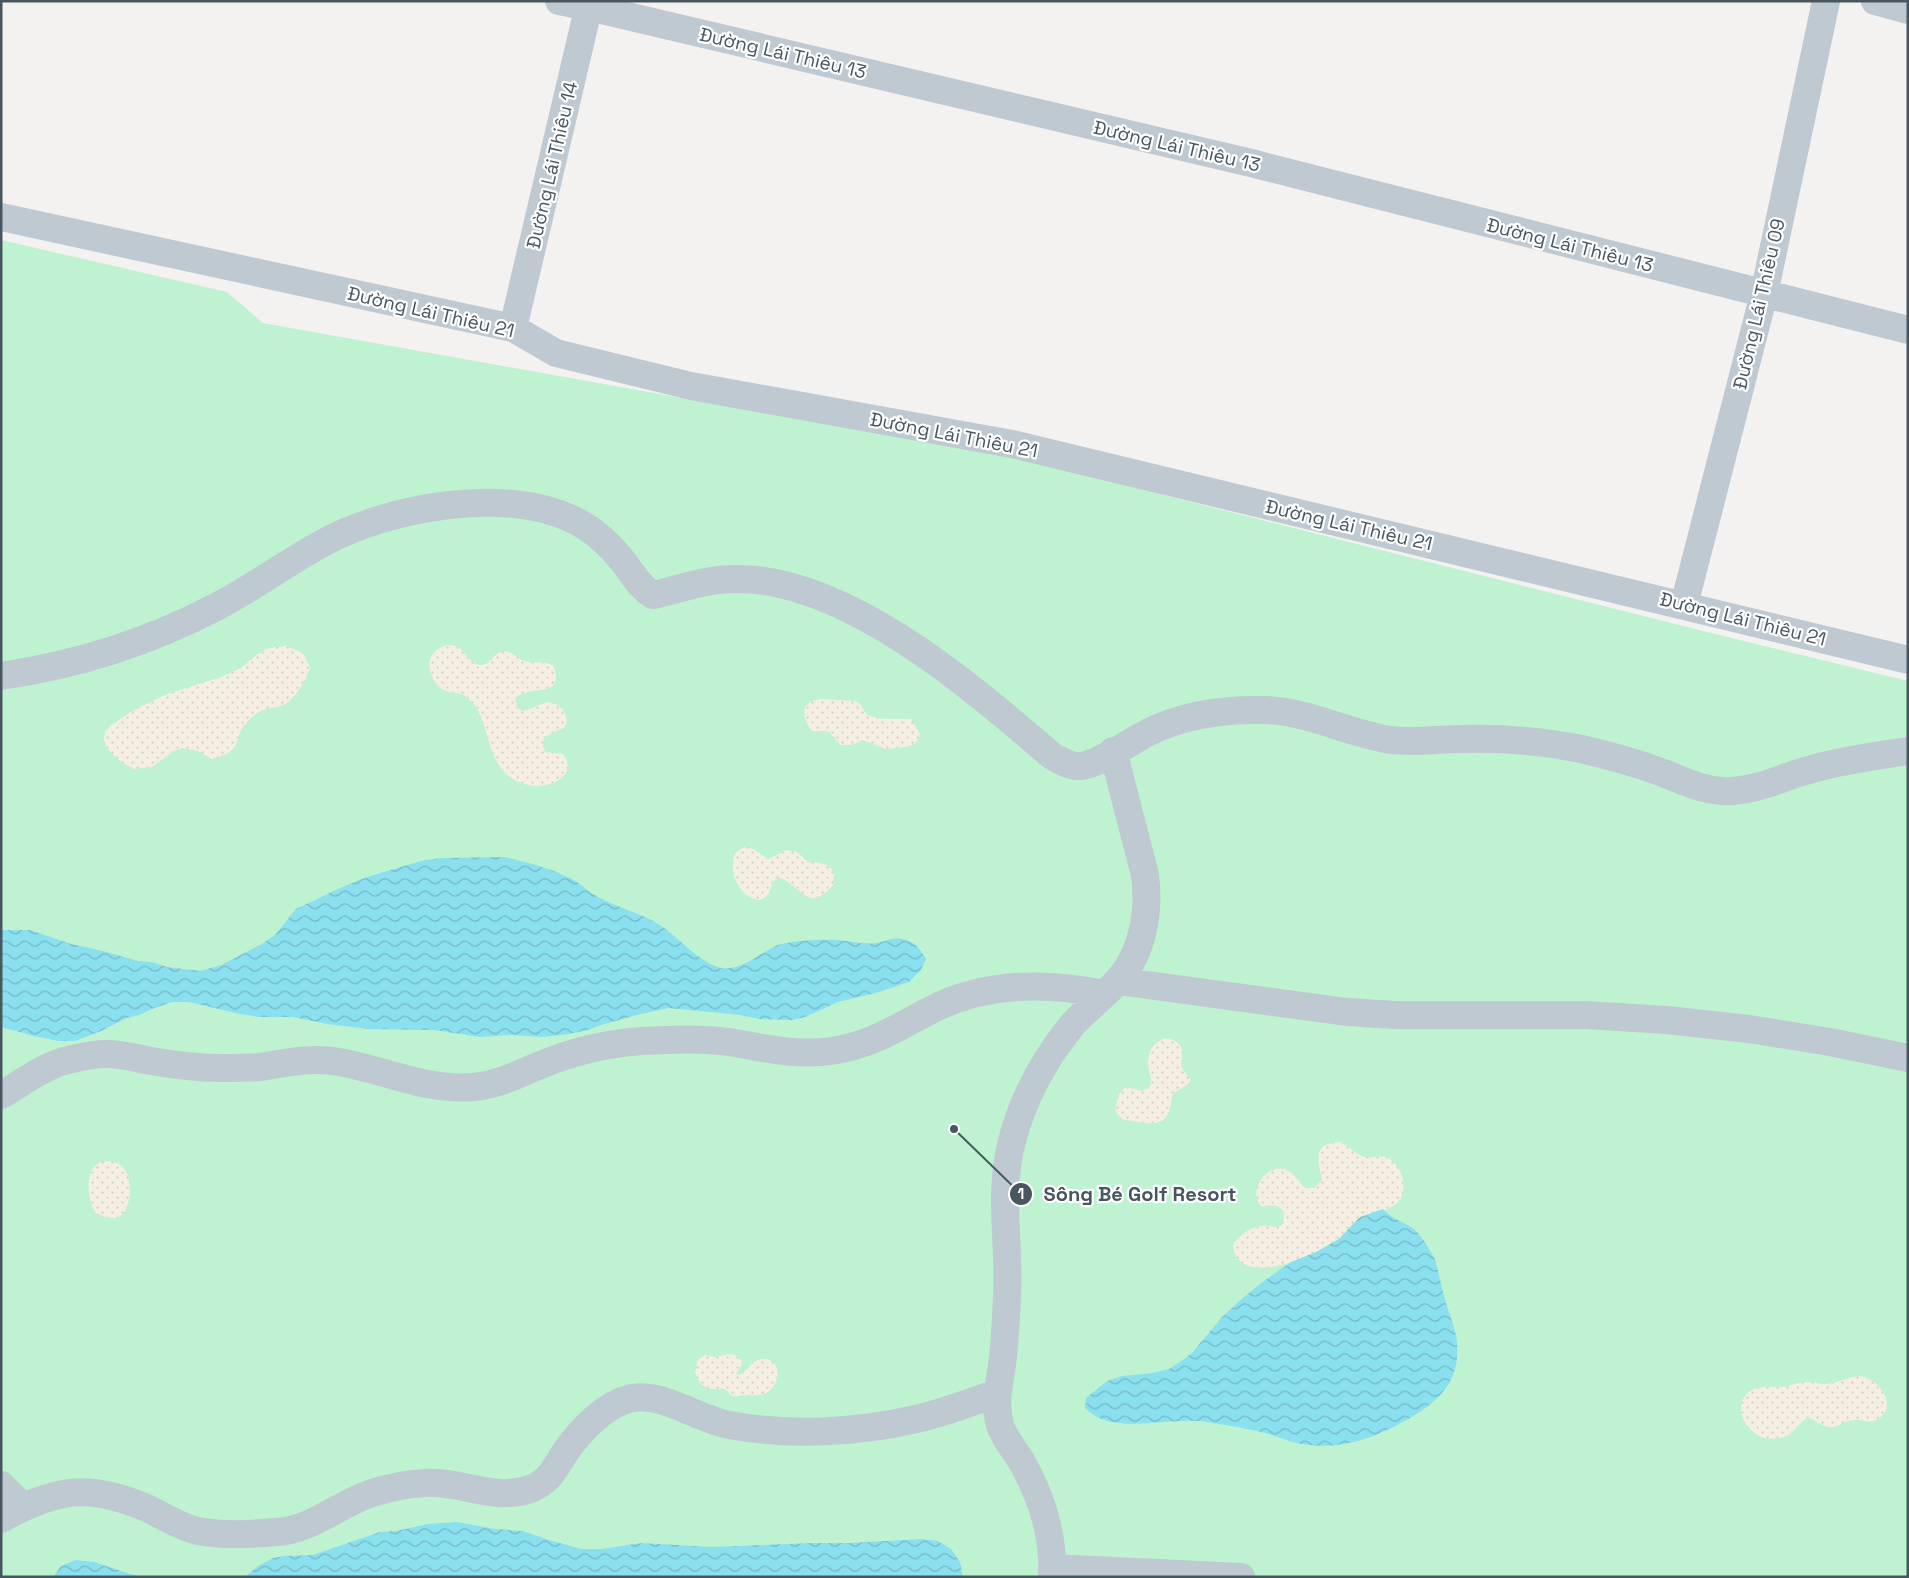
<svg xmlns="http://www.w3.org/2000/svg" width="1909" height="1578" viewBox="0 0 1909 1578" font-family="'Space Grotesk',sans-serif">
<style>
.grass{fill:#bff2d0}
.sand{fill:url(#sand-dots)}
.water{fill:url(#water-waves)}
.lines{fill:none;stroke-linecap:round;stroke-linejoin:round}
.minor{stroke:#bfc9d1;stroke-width:28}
.labels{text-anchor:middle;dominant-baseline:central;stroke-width:4.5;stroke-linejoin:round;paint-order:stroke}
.street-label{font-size:19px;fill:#485660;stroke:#fff}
.leader{fill:none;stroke:#485660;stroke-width:2}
.callout-dot{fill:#485660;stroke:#fff;stroke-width:2}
.mark-label{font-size:15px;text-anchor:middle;font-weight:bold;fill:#fff}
.callout-label{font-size:20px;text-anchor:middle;font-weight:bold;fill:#485660;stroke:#fff;stroke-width:4.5;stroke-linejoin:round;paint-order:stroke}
</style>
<defs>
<pattern id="sand-dots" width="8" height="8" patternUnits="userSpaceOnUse" patternTransform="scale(1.25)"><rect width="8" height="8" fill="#f5eee2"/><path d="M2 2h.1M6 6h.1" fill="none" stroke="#d4cec4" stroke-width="1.8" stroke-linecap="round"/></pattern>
<pattern id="water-waves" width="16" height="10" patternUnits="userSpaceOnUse" patternTransform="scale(1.25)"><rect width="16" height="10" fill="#8be0f0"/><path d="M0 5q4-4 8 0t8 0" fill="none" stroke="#74b8c6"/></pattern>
</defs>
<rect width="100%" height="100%" fill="#f4f1f1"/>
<path class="grass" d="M1 240 227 292 263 323 1012 457 1691 628 1908 681V1577H1Z"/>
<path class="sand" d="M450 645C466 645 467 665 481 665 490 665 493 655 500 652 511 649 516 658 525 661 535 665 546 659 554 667 566 700 525 683 515 700L518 708 522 711C537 709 549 694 562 709 567 715 568 720 565 727L544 737 543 746 545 752 563 754C578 774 554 787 535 786 526 785 517 782 510 777 489 762 489 730 477 709 474 704 470 699 464 695 459 692 452 693 446 691 435 687 427 671 430 660 432 651 442 646 450 645Z
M286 646 303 653 310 667C307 680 294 701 281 706 276 708 271 707 266 709 260 711 254 715 250 719 230 736 248 750 212 759L198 751 183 748 175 750 152 767 134 769 120 761 107 748 104 740 105 732 110 726 132 711 167 694 221 677 241 668 259 653 269 648Z
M821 699 855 701 860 704 867 715 883 719H911L920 734 918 740 914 744 907 747 886 749 863 740 851 745H841L828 731H812C801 717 800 701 821 699Z
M746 847 753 849 768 859 787 850 797 852 808 862C819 862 830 863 834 874L833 885C808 916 798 882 779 878L772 882C767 920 728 889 733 861 734 853 738 849 746 847Z
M1168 1038C1186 1045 1182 1050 1181 1067L1191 1080 1188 1084 1173 1094C1171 1100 1171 1108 1168 1114 1160 1130 1136 1121 1122 1119L1116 1112C1116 1102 1117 1093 1126 1087L1142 1091 1150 1087C1153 1078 1149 1074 1148 1066 1147 1052 1154 1040 1168 1038Z
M1340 1142C1349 1146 1354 1153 1362 1156 1370 1160 1380 1154 1388 1158 1403 1166 1410 1193 1396 1204 1384 1213 1366 1214 1354 1223 1348 1227 1344 1235 1338 1239 1317 1255 1236 1292 1233 1244 1240 1236 1250 1226 1263 1226 1270 1225 1276 1229 1282 1225 1289 1207 1276 1203 1262 1207 1245 1192 1269 1159 1289 1171 1295 1175 1300 1183 1305 1188H1314L1322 1180C1318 1159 1311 1144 1340 1142Z
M108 1161C115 1162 122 1164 125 1170 132 1181 132 1210 119 1217 113 1220 102 1216 96 1213 86 1200 83 1160 108 1161Z
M729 1354 735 1355 741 1360 742 1365 736 1374 738 1375C748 1373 750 1360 762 1359 784 1358 781 1387 764 1394 758 1396 754 1395 748 1395 743 1395 738 1397 733 1396 729 1394 728 1390 724 1389 722 1388 719 1389 717 1389 704 1390 699 1383 695 1372L698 1360 705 1355 716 1357Z
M1859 1376C1881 1378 1901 1410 1874 1421 1867 1423 1861 1419 1854 1420 1845 1420 1837 1429 1828 1427 1820 1425 1815 1419 1807 1418 1799 1423 1795 1432 1787 1436 1749 1451 1725 1402 1754 1389 1765 1385 1778 1388 1788 1386 1795 1384 1800 1382 1807 1382 1813 1382 1819 1384 1826 1384 1838 1383 1847 1377 1859 1376Z"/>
<path class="water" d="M505 857C527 862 550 868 570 878 581 883 588 892 598 897 618 908 641 913 660 925 678 937 702 965 722 968 743 971 760 952 778 945 793 940 823 939 838 940 851 941 863 945 876 943 887 941 893 936 905 940 917 943 920 949 926 959L921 970 909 982 876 993 838 1002 805 1017 792 1020 759 1019 741 1015 669 1008 641 1014 604 1024 588 1030 569 1034 544 1037 511 1035 480 1037 434 1030 369 1029 327 1024 293 1017H259L240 1014 189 1002H172L152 1009 139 1015 127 1018 101 1031 75 1041H58L34 1036 1 1027V930H30L71 944 107 952 138 961 152 962 167 967 200 971 221 965 262 944 275 935 296 909 340 888 367 877 424 860 443 858Z
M1383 1209C1392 1219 1404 1222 1414 1229 1423 1237 1429 1249 1435 1259 1439 1274 1442 1289 1446 1303 1450 1317 1456 1329 1457 1343 1461 1384 1435 1404 1403 1422 1370 1440 1340 1450 1302 1444 1289 1442 1277 1436 1265 1433 1246 1428 1225 1425 1206 1422 1170 1416 1112 1437 1085 1408L1086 1398 1107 1381 1122 1376 1153 1373 1169 1369 1180 1362 1192 1353 1223 1316 1244 1297 1264 1281 1291 1262 1316 1252 1339 1239 1360 1217Z
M457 1522 495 1529 523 1531 549 1540 581 1549H602L641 1543 712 1547 811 1543H849L921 1539 938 1541 951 1549 960 1562 963 1577H245L258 1566 273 1558 284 1556 313 1555 380 1532 396 1531 428 1524Z
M76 1560 94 1562 140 1577H53L61 1566Z"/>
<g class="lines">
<path class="minor" d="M559 1 589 7 1251 163 1908 330
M1875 1 1908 10
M1 217 513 328 556 353 691 386 1012 444 1908 660
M513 328 590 1
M1684 605 1764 294 1826 1
M1 676C76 665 149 642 216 607 253 588 286 563 323 543 388 507 506 486 574 520 594 530 612 547 625 564 634 576 640 587 653 595 680 589 706 579 734 579 844 576 973 688 1052 756 1061 761 1071 767 1081 766 1100 764 1131 741 1149 732 1185 714 1225 709 1265 710 1308 711 1349 734 1391 740 1414 743 1438 739 1462 739 1502 738 1542 741 1581 749 1607 755 1633 762 1658 771 1680 779 1697 789 1721 791 1753 793 1782 777 1812 769 1843 760 1875 756 1908 751
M1118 981 1347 1012 1395 1015H1586L1667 1020 1749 1029 1830 1042 1908 1058
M1 1095C21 1084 39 1069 61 1062 75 1058 91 1054 106 1054 122 1054 136 1058 151 1061 174 1065 197 1068 220 1068 233 1068 247 1068 260 1067 286 1063 312 1057 339 1062 385 1070 426 1091 473 1087 499 1085 520 1073 543 1064 575 1051 610 1043 643 1041 672 1039 701 1038 729 1042 763 1048 796 1056 831 1051 872 1045 896 1028 931 1010 985 982 1046 982 1104 994
M1 1485 23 1507
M1 1519C57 1488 89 1483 149 1509 165 1517 180 1527 198 1531 224 1536 251 1534 278 1532 313 1529 339 1504 372 1493 388 1488 407 1484 424 1483 460 1480 494 1502 530 1489 551 1481 555 1467 566 1451 581 1430 605 1404 632 1398 663 1392 697 1419 729 1425 789 1436 856 1433 916 1419 943 1413 970 1403 997 1393
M1053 1568 1241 1577
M1052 1577C1054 1538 1042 1498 1023 1464 1016 1451 1004 1439 1000 1425 994 1404 999 1385 1002 1365 1005 1342 1006 1319 1007 1296 1010 1243 998 1194 1012 1141 1023 1098 1045 1058 1073 1024 1085 1011 1099 1000 1112 987 1142 958 1150 915 1145 875L1113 751"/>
</g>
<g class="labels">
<g class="street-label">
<text transform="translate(783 53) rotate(13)">Đường Lái Thiêu 13</text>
<text transform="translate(1177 146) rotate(13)">Đường Lái Thiêu 13</text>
<text transform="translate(552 165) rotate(-77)">Đường Lái Thiêu 14</text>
<text transform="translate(1570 245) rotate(14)">Đường Lái Thiêu 13</text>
<text transform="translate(1759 304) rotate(-77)">Đường Lái Thiêu 09</text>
<text transform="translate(431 312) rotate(13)">Đường Lái Thiêu 21</text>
<text transform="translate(954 435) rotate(11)">Đường Lái Thiêu 21</text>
<text transform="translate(1349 525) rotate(13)">Đường Lái Thiêu 21</text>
<text transform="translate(1743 619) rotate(14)">Đường Lái Thiêu 21</text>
</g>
</g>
<path class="leader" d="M954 1129L1021 1194"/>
<g class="callout-dot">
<circle cx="954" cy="1129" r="5"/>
<circle cx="1021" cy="1194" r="12"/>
</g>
<g class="mark-label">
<text x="1021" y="1199">1</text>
</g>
<g class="callout-label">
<text x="1140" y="1201">Sông Bé Golf Resort</text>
</g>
<rect width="1909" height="1578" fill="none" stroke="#485660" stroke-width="5"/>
</svg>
